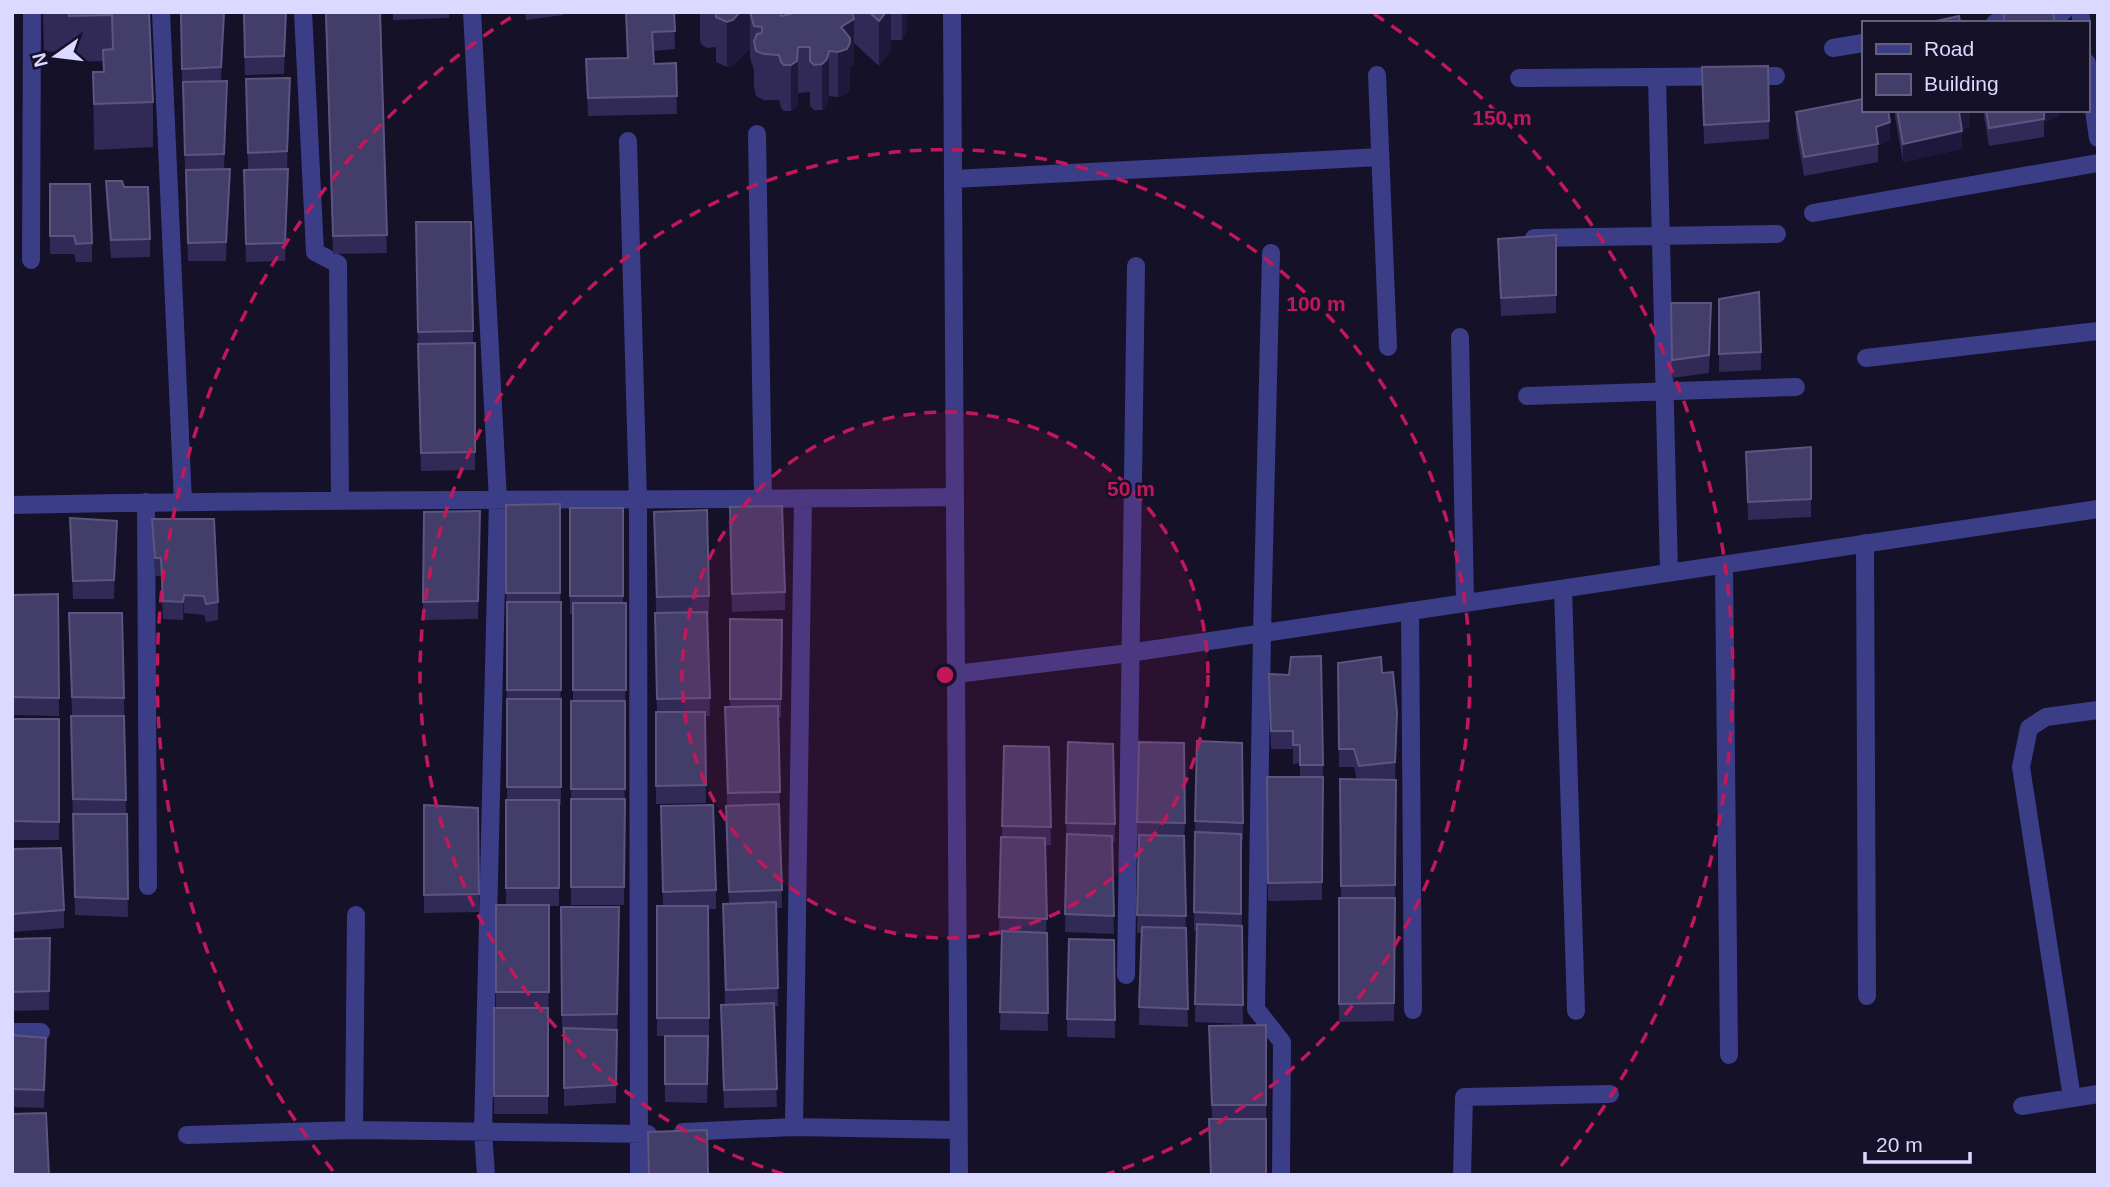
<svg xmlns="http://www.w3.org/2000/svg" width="2110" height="1187" viewBox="0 0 2110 1187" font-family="Arial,sans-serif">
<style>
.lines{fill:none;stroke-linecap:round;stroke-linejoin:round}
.street{stroke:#3c3d87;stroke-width:18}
.wall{fill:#312a57}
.shaded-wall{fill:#1e183d}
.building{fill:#433d69;stroke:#5b5580;stroke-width:2}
.ring{fill:none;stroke:#c2185b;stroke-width:3.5;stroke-dasharray:12 9}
.centre{fill:#c2185b;stroke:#141129;stroke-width:3.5}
.ring-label{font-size:21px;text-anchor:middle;font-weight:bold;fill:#c2185b;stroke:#141129;stroke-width:5;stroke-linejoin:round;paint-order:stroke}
</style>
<rect width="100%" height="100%" fill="#141129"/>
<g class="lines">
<path class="street" d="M161 12 183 502
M303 12 315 252 338 264 340 501
M472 12 498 500 483 1132 486 1175
M952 12 959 1175
M2080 12 2082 23
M1995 23 2063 12
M1833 48 1863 43
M2087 63 2098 138
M1377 75 1388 347
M1657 77 1669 573
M1519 78 1776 76
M757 134 763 499
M628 141 638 501 639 1175
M953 179 1380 157
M1813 213 2098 163
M1534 238 1777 234
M1271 253 1262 633 1256 1009 1282 1042 1281 1175
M31 260 32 12
M1460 337 1465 603
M1866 358 2098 331
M1527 396 1796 387
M146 502 148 886
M12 505C326 498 641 501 955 497
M1865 543 1867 996
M1724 565 1729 1055
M1563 589 1576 1011
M1410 611 1413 1010
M956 674 1129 653 2098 509
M1126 975 1136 266
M12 1032H41
M2072 1098 2021 767 2029 728 2046 717 2098 710
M2022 1106 2098 1094
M794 1127 803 499
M354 1130 356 915
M683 1132 794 1127 959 1130
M187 1135 354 1130 648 1134
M1462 1175 1464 1097 1610 1094"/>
</g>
<path class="wall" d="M43 12H149L153 102V147L94 150 93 72H103V61L69 62V51L44 52Z
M180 12H225L221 81 227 99 224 169 230 187 226 261H188Z
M243 12H286L284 74 245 75Z
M325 12H380L387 253 333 254Z
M393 12H449V18L393 20Z
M525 12H563V15L526 20Z
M626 12H674L675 49 653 51 654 64 676 63 677 114 588 116 586 59 627 58Z
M700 12H783L781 16 789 15V12H907V29L902 40H891V51L879 66 854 43V64L850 67V89L847 94 838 97 829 96 827 105 822 110H814L810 106V92L798 93 797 107 791 111H784L781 108 779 100H764L756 96 754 86V71L750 57V48L733 65 727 67 716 62V47L707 48 701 44 700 39Z
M1768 66 1769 139 1704 144 1702 67Z
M246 79 290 96 287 170 288 188 285 261 246 262 244 189 248 170Z
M1895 110H1970V127L1962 129V149L1903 162 1895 116Z
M1983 110H2059V116L2044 122V137L1989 146Z
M1796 112 1890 140 1878 145V162L1804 176 1796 130Z
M106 181 124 187 150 239V257L111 258 106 199Z
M50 184 92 243V262H76L74 254H50Z
M416 222H471L473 343H475V470L421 471 418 362Z
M1556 235V313L1501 316 1498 239Z
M1719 299 1761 352V370L1719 372Z
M1671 303 1711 321 1709 373 1672 378Z
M1811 447V517L1748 520 1746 452Z
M560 504 561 805H559V906H549L548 1114H494V1008H496V905H506V800H507L506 505Z
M570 508H623V603H626L624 905H571V701H573V614H570Z
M480 511 478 619 423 620 424 512Z
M70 518 117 539 114 599H73Z
M152 519 218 602V620L206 622 204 615 184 613 183 620 163 619 161 576H155Z
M730 525 785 592V610L732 612Z
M654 530 709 596V614H708L710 716H705L706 803 656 804V712H657L655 631 656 613Z
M58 594 59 716 12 715V595Z
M730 619 782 620 781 717H778L782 908H776L778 1006H774L777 1107 724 1108 721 1005 725 1004 723 922 729 904 726 824V806H727L725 726 730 707Z
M69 631 124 698 128 917 75 915 71 734 116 716 72 715Z
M1338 663 1382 673 1397 731 1395 780 1396 798 1394 1021 1339 1022V898H1341L1340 779 1357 780 1354 767H1339Z
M1269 693 1323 765 1322 900 1268 901 1267 777H1300V763L1293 764V749H1271Z
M12 719H59V840H12Z
M1004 746 1049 747 1051 845H1045L1048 1031 1000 1030 1002 935H999L1001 837H1002Z
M424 805 478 808 479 912 424 913Z
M1195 821 1243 823V841H1241L1243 1024 1195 1022 1196 931H1194Z
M1137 822 1185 823 1184 841 1188 1027 1139 1025 1141 933H1137L1139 840H1137Z
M1066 823 1115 824V842H1112L1114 934 1065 932 1067 841Z
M661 824 716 890V909H708L709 1036 707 1103 665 1102V1036H688H657V906H663Z
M12 849 64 910V928L12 932Z
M561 907 619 925 616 1103 564 1106V1033H562Z
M50 938 49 1010 12 1011V939Z
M1114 940 1115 1038 1067 1037V1019Z
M1266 1025V1175H1210L1209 1119H1212L1209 1026Z
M12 1035 46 1056 44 1108 12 1107Z"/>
<path class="shaded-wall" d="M224 12H225L221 86V67Z
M740 12H750V48L733 65 727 67V22Z
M834 12 854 19V64L850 67V89L847 94 838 97V52Z
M886 12H891V51L879 66V21Z
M902 12H907V29L902 40Z
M798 47V93L797 107 791 111V65Z
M829 51V96L827 105 822 110V64Z
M290 78V96L287 170V151Z
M227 81V99L224 173V154Z
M1964 110H1970V127L1959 130V112Z
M2044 110H2059V116L2044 122Z
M1890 122V140L1878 145 1876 127Z
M1962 131V149L1903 162V144Z
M230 169V187L226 261V242Z
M288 169V188L285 261V243Z
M117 521V539L114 599V580Z
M184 595V613L183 620V602Z
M1397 713V731L1395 780V762Z"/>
<path class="building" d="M69 12H149L153 102 94 104 93 72H104L103 50 113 49 112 15 69 16Z
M181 12H224L221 67 182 69Z
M244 12H286L284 56 245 57Z
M326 12H380L387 235 333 236Z
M626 12H674L675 31 652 32 654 64 676 63 677 96 588 98 586 59 628 58Z
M716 12H740L733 20 727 22 716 17Z
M750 12H781V16L791 14V12H852L854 19 841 27 850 38V43L847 49 838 52 829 51 827 59 822 64 814 65 810 61V47H798L797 61 791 65H784L781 62 779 55 764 54 756 51 754 41 757 34 762 33V27L754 26Z
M869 12H886L879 21Z
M2003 12H2053L2055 23H2005Z
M1959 16 1960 23H1927Z
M1768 66 1769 121 1704 125 1702 67Z
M290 78 287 151 248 153 246 79Z
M227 81 224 154 185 155 183 82Z
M1863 99V110H1888L1890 122 1876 127 1878 144 1804 157 1796 112Z
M1897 110H1964L1959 112 1962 131 1903 144Z
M1986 110H2044V119L1989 128Z
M230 169 226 242 188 243 186 170Z
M288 169 285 243 246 244 244 170Z
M106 181H122L124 187H148L150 239 111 240Z
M50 184H90L92 243 76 244 74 236H50Z
M416 222H471L473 331 418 332Z
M1556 235V295L1501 298 1498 239Z
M1759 292 1761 352 1719 354V299Z
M1671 303H1711L1709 355 1672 360Z
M475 343V452L421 453 418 344Z
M1811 447V499L1748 502 1746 452Z
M560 504V593H506V505Z
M782 506 785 592 732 594 730 507Z
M570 508H623V596H570Z
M707 510 709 596 657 597 654 512Z
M480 511 478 601 423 602 424 512Z
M70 518 117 521 114 580 73 581Z
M152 519H214L218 602 206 604 204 596 184 595 183 602 163 601 161 558H155Z
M58 594 59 698 12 697V595Z
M507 602H561V690H507Z
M573 603H626V690H573Z
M707 612 710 698 657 699 655 613Z
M69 613H122L124 698 72 697Z
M730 619 782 620 781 699H730Z
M1321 656 1323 765H1300V745H1293V731H1271L1269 674 1289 675 1291 657Z
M1381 657 1382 673 1393 672 1397 713 1395 762 1359 766 1354 749H1339L1338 663Z
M507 699H561V787H507Z
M571 701H625V789H571Z
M778 706 780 792 728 793 725 707Z
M656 712H705L706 785 656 786Z
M71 716H124L126 800 73 799Z
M12 719H59V822L12 821Z
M1197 741 1242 743 1243 823 1195 821Z
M1068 742 1113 744 1115 824 1066 823Z
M1139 742 1184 743 1185 823 1137 822Z
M1004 746 1049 747 1051 827 1002 826Z
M1267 777H1323L1322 882 1268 883Z
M1340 779 1396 780 1395 885 1341 886Z
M571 799H625L624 887H571Z
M506 800H559V888H506Z
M779 804 782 890 729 892 726 806Z
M424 805 478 808 479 894 424 895Z
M713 805 716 890 663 892 661 806Z
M73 814H127L128 899 75 897Z
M1195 832 1241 834V914L1194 912Z
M1067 834 1112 836 1114 916 1065 914Z
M1139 835 1184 836 1186 916 1137 915Z
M1001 837 1045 838 1047 919 999 917Z
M61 848 64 910 12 914V849Z
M1339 898H1395L1394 1003 1339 1004Z
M776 902 778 988 726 990 723 904Z
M496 905H549V992H496Z
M657 906H708L709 1018H657Z
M561 907H619L617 1014 562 1015Z
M1197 924 1242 926 1243 1005 1195 1004Z
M1142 927 1186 928 1188 1009 1139 1007Z
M1002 931 1047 933 1048 1013 1000 1012Z
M50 938 49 991 12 992V939Z
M1069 939 1114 940 1115 1020 1067 1019Z
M774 1003 777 1089 724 1090 721 1005Z
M494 1008H548V1096H494Z
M1266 1025V1105H1212L1209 1026Z
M564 1028 617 1030 616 1085 564 1088Z
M12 1035 46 1038 44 1090 12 1089Z
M665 1036H708L707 1084H665Z
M46 1113 49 1175H12V1114Z
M1209 1119H1266V1175H1211Z
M707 1130 708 1175H649L648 1132Z"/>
<circle cx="945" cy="675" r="263" fill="#c2185b" fill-opacity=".12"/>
<g class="ring">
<circle cx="945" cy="675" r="263"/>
<path d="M783 1174A525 525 0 1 1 1107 1174"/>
<path d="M333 1171A788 788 0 0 1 516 14M1374 14A788 788 0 0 1 1557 1171"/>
</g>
<circle cx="945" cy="675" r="10" class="centre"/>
<g class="ring-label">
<text x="1502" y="125">150 m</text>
<text x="1316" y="311">100 m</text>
<text x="1131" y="496">50 m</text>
</g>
<rect width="2110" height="1187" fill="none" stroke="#dbd9ff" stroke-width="28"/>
<rect x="1862" y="21" width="228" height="91" fill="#141129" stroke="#64617f" stroke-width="2"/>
<rect x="1876" y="44" width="35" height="10" fill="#3c3d87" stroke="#64617f" stroke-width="2"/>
<text x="1924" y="56" font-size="21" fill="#dbd9ff">Road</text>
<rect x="1876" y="74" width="35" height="21" fill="#433d69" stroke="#64617f" stroke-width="2"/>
<text x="1924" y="91" font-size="21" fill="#dbd9ff">Building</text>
<g transform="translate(56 56) rotate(256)" stroke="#141129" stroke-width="5" paint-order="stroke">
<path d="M0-5L12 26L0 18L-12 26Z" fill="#dbd9ff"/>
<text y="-10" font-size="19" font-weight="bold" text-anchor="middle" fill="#dbd9ff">N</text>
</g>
<path d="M1865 1152v10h105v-10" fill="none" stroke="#dbd9ff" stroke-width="3.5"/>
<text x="1876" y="1152" font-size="21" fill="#dbd9ff" stroke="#141129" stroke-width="5" paint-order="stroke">20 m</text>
</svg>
